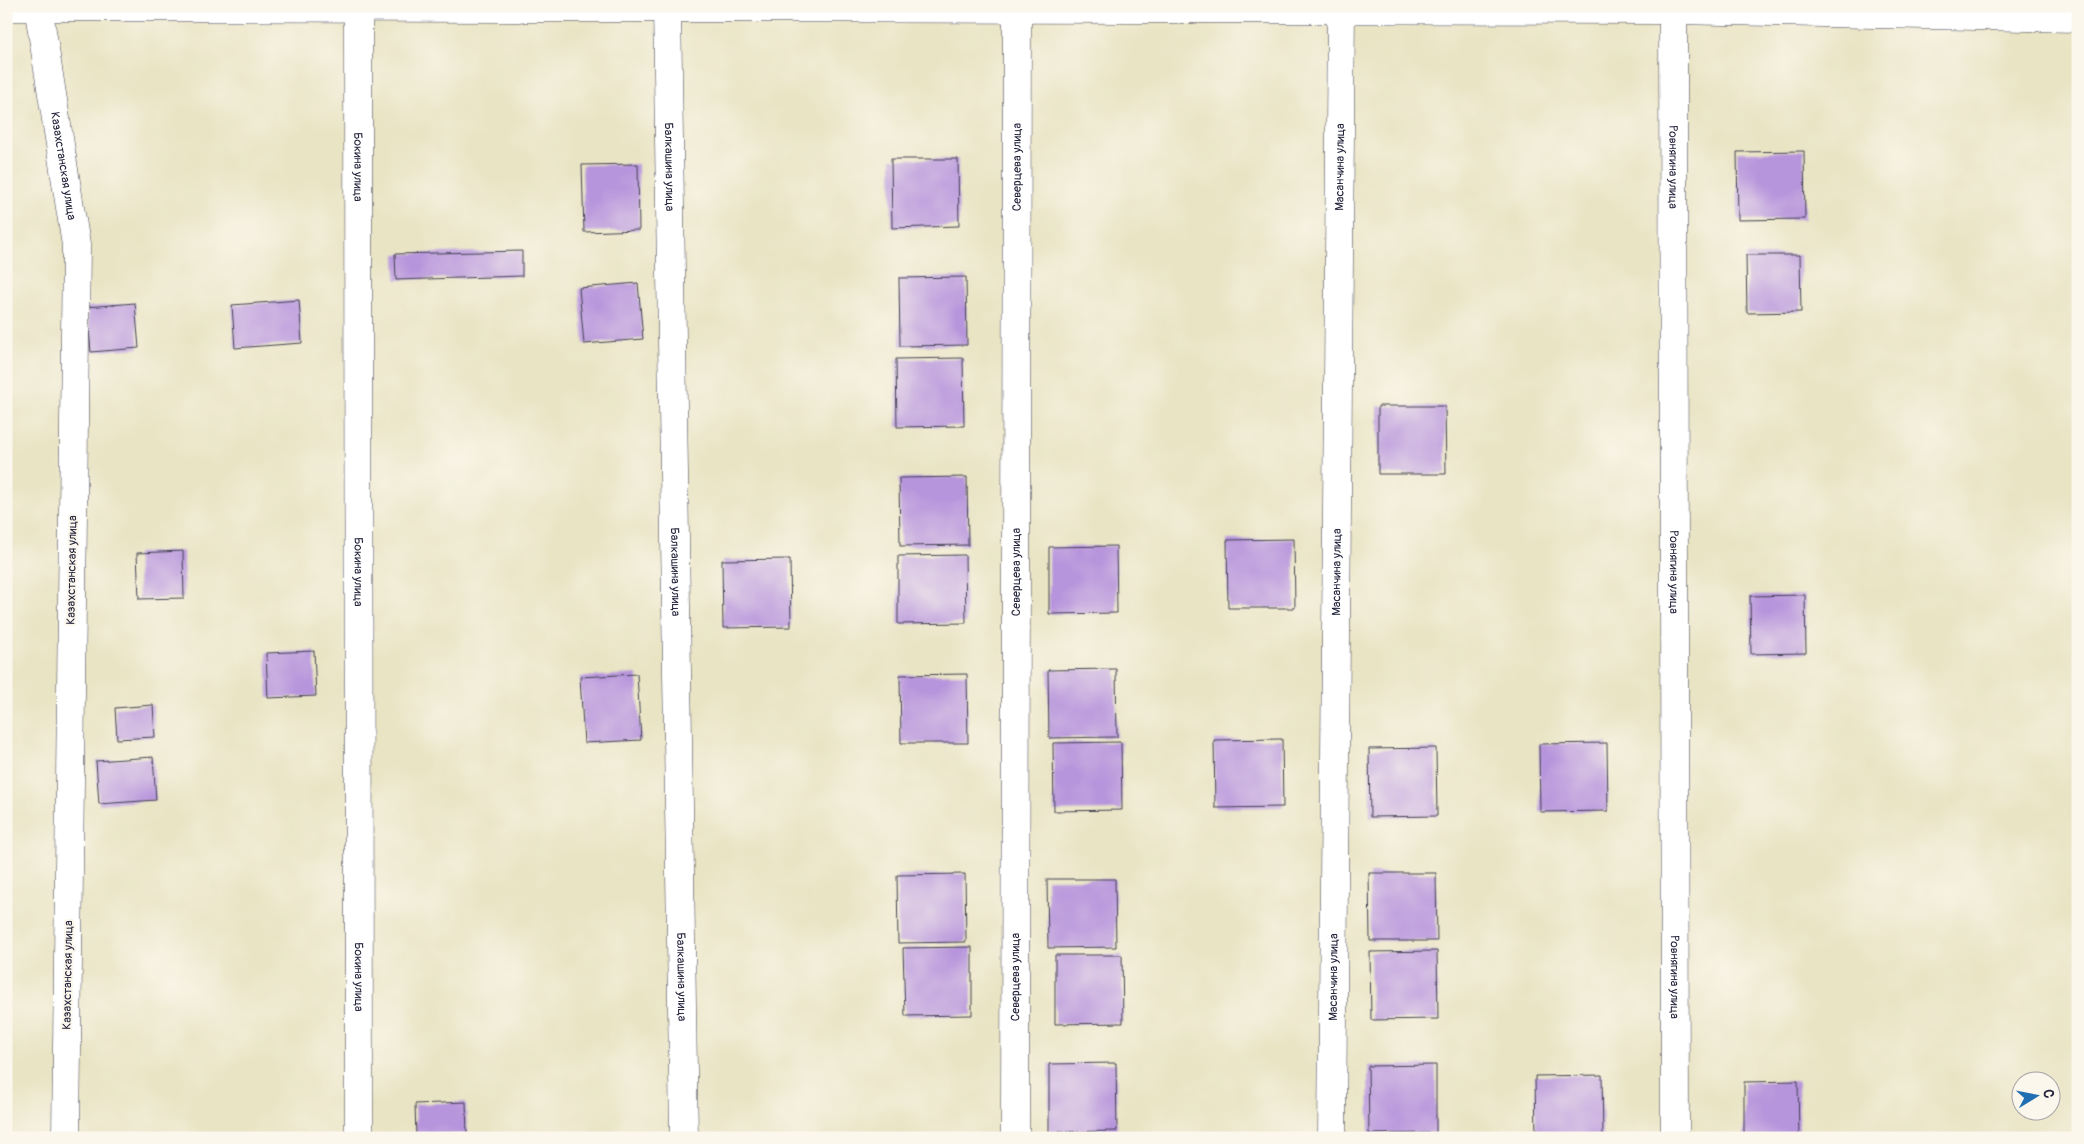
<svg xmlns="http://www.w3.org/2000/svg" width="2084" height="1144" viewBox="0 0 2084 1144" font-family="Pangolin,sans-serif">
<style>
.building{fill:#b795dc}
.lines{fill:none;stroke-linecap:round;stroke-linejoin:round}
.minor-casing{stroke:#403f50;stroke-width:29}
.minor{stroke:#fff;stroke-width:28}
.labels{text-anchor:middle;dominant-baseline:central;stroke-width:4;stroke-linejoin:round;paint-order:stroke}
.street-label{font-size:12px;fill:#22223b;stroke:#fbf7ec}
</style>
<rect width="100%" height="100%" fill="#fbf7ec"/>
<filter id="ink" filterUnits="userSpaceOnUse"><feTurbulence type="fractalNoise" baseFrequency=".02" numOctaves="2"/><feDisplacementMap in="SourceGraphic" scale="10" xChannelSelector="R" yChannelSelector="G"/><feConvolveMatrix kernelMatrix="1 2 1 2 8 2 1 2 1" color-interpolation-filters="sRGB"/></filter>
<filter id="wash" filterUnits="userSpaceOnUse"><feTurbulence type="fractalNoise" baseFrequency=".0096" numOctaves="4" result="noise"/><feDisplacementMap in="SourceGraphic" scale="20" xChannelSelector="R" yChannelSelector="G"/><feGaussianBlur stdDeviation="1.12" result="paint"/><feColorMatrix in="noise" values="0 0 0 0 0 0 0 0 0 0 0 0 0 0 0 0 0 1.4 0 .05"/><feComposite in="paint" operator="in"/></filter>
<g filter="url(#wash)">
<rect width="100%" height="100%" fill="#e9e4c4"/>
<g id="blocks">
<path class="building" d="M1804 151 1805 219 1738 220 1737 152Z
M891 159H958L959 226 892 228Z
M638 164 639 230 584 232 582 165Z
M522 251V276L396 280 395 254Z
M1746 255H1800L1801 312 1747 313Z
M966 277 967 345 900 346 899 278Z
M638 283 643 339 584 344 579 288Z
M299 300 302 343 235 348 232 305Z
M135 303 139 348 91 352 87 307Z
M963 358 964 426 897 427 896 359Z
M1378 406H1445L1446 474H1378Z
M967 477 968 545 900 546 899 478Z
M1294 539 1295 608H1228L1227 540Z
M1116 546 1117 613 1049 614V547Z
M183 551 184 598 139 599 137 553Z
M965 555 966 623 898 624V556Z
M790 559 791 627 723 628 722 560Z
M1805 595 1806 653 1751 654 1750 596Z
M314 651 316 696 268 698 266 653Z
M1116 669 1117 737 1049 738 1048 670Z
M637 674 641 740 584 743 580 677Z
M967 674 968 743H901L900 675Z
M153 705 155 737 117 739 115 708Z
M1282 739 1283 807 1215 808 1214 740Z
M1121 742 1122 810 1054 811 1053 743Z
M1607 743 1608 811 1540 812 1539 744Z
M1436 748 1437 816 1370 817 1369 749Z
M153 757 156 800 99 804 96 761Z
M1369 873H1436L1437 941H1370Z
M965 874 966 942 898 943 897 875Z
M1047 879H1115L1116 947 1048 948Z
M972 947V1015L905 1016 903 948Z
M1437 951 1438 1019 1371 1020 1370 952Z
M1055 955H1122L1123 1023 1055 1024Z
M1116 1063 1117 1131 1049 1132V1064Z
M1436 1065V1133L1369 1134 1368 1066Z
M1602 1075 1603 1138H1536L1535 1076Z
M1798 1081 1799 1138H1744V1082Z
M466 1102 467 1134 416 1136 415 1104Z"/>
</g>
</g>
<g filter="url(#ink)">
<use href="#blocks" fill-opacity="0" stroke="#403f50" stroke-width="1"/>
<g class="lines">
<defs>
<g id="minor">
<path id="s1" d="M38 6 76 245 66 1138"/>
<path id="s2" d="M358 6 359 1138"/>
<path id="s3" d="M667 6 684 1138"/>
<path id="s4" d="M1673 6 1675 1138"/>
<path d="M6 7 1673 10 2078 18"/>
<path id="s5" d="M1015 1138 1017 6"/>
<path id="s6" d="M1332 1138 1341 6"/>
</g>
</defs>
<use href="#minor" class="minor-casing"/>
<use href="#minor" class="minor"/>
</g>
</g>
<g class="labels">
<g class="street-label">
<text stroke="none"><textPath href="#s1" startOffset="162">Казахстанская улица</textPath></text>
<text stroke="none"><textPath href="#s2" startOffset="161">Бокина улица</textPath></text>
<text stroke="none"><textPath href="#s3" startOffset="161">Балкашина улица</textPath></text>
<text stroke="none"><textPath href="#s5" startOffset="971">Северцева улица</textPath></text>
<text stroke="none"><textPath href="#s6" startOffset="971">Масанчина улица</textPath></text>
<text stroke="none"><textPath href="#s4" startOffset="161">Ровнягина улица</textPath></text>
<text transform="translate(72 570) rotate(-89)">Казахстанская улица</text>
<text stroke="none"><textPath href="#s2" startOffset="566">Бокина улица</textPath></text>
<text stroke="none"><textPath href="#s3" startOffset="566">Балкашина улица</textPath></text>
<text stroke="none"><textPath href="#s5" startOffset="566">Северцева улица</textPath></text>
<text stroke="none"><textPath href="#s6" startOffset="566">Масанчина улица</textPath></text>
<text stroke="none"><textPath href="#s4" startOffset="566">Ровнягина улица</textPath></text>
<text transform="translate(68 975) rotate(-89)">Казахстанская улица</text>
<text stroke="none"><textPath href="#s2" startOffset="971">Бокина улица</textPath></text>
<text stroke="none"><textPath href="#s3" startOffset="971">Балкашина улица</textPath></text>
<text stroke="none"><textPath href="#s5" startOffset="161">Северцева улица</textPath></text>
<text stroke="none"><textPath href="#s6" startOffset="161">Масанчина улица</textPath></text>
<text stroke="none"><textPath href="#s4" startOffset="971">Ровнягина улица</textPath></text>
</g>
</g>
<rect width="2084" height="1144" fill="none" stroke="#fbf7ec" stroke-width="25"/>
<g transform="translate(2036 1096) rotate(80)"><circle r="24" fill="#fbf7ec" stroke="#a4a2a5"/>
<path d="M0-4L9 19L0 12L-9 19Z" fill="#1f6fb2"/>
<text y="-8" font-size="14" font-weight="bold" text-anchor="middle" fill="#22223b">С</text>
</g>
</svg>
